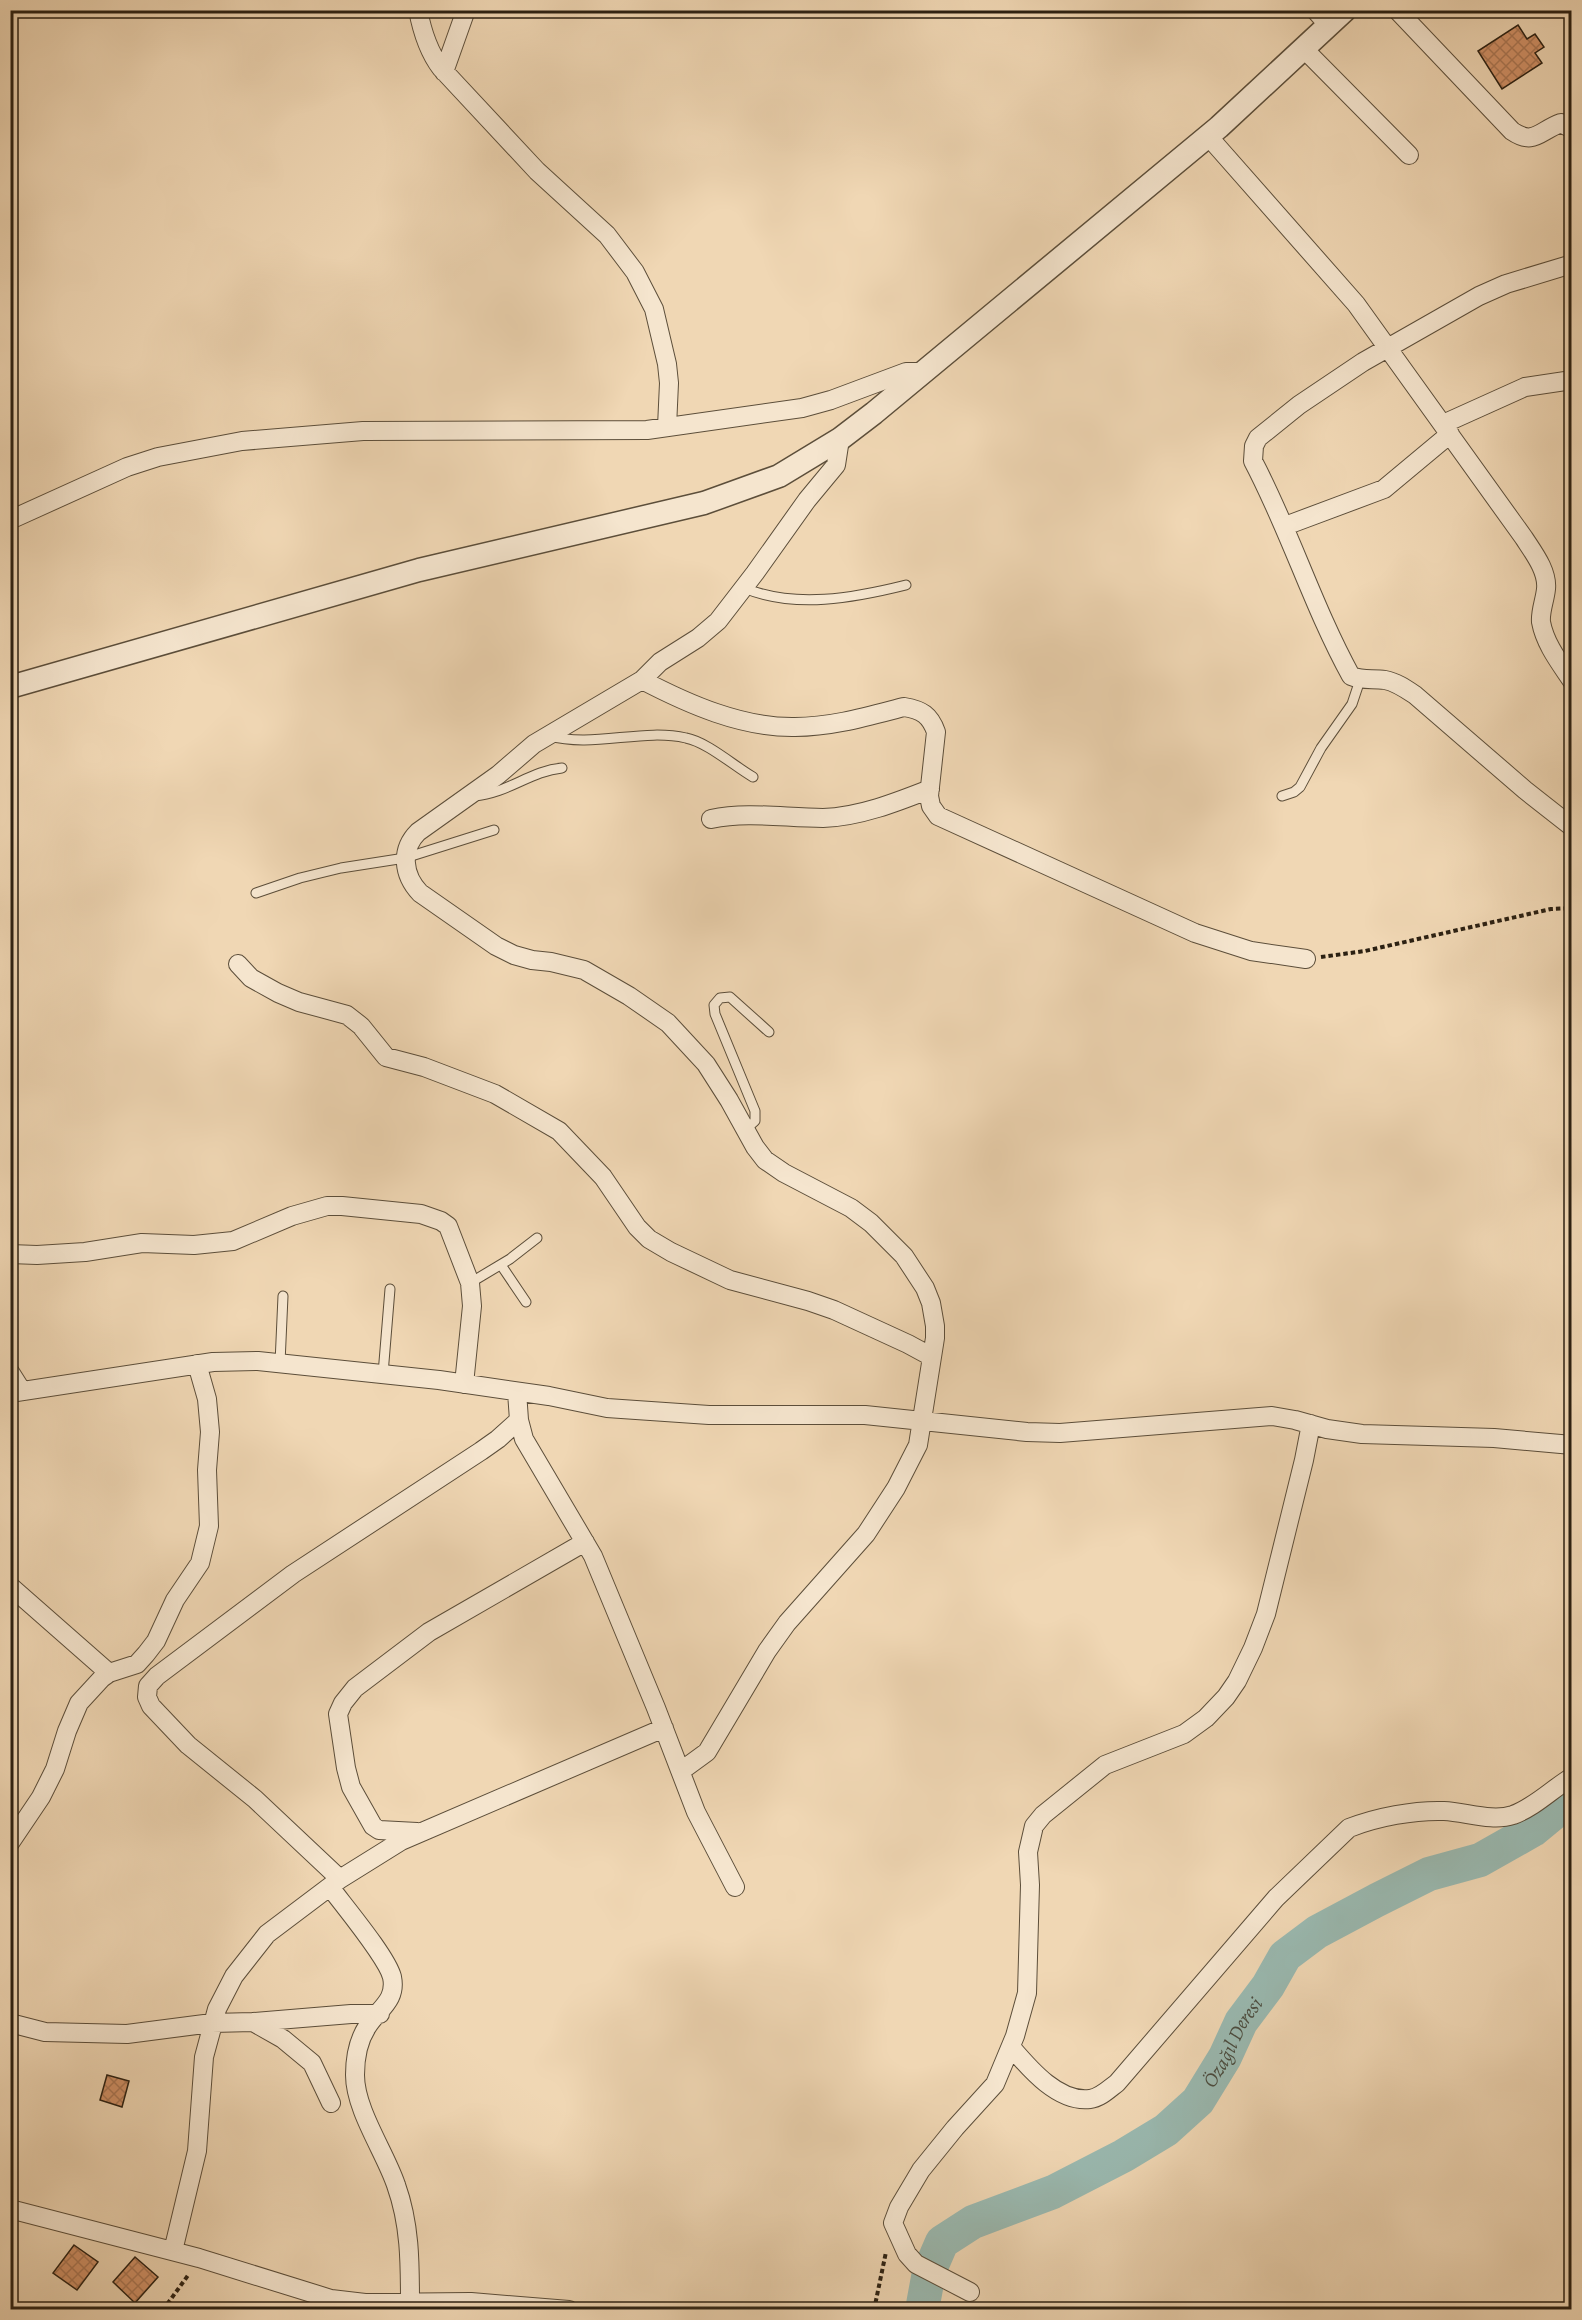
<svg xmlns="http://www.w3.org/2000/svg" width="1582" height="2320" viewBox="0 0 1582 2320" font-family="Alegreya,serif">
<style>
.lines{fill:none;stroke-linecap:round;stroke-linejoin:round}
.river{stroke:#9ab9b0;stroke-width:34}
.building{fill:url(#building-cross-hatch);stroke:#2b2012;stroke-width:1.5}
.service-casing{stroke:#5c4e3a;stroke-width:11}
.minor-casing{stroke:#5c4e3a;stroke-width:20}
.tertiary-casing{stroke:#5c4e3a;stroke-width:25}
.path{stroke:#2b2012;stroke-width:4;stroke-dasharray:4.5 3;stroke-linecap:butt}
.service{stroke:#f5e5ce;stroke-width:9}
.minor{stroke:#f5e5ce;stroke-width:18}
.tertiary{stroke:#f5e5ce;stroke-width:22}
.labels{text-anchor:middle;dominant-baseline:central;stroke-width:4.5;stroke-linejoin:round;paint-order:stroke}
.water-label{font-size:20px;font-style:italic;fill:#4c4e41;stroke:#f5e5ce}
</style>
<defs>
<pattern id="building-cross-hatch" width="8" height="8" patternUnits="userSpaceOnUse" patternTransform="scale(1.5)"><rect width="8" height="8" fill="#d19167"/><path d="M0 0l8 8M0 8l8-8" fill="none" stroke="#aa7653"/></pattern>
</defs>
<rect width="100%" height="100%" fill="#f0d7b4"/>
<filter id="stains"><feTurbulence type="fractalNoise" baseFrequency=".00333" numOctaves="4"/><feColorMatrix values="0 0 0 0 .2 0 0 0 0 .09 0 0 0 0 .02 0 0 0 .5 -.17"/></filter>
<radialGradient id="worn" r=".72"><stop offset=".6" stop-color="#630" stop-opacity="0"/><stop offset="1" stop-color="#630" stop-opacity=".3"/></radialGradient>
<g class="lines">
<path class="river" id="s1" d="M922 2310 929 2272 942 2242 973 2222 1053 2192 1123 2156 1166 2130 1198 2101 1225 2057 1241 2022 1268 1986 1285 1956 1317 1932 1377 1900 1429 1874 1480 1860 1533 1830 1572 1798"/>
</g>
<path class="building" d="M1518 25 1527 39 1535 34 1544 47 1535 53 1542 63 1502 89 1478 51Z
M107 2075 129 2081 122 2107 100 2100Z
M74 2245 98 2262 77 2290 53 2273Z
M135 2257 158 2277 135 2303 113 2282Z"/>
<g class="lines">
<defs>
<path id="service" d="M1309 10 1325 28
M744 588C795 609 854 598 906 585
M549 736C594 748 642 728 686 738 707 742 734 766 753 777
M474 796C509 793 530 771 562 768
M1282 796 1294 792 1300 787 1321 748 1352 704 1360 680
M256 893 300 878 341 868 405 858 494 830
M745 1130 755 1121V1111L715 1014 714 1005 720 998 730 997 769 1032
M501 1265 526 1302
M470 1283 510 1259 537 1238
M280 1363 283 1296
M383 1374 390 1289"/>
<path id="minor" d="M418 10C422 31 428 51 441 68L537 171 607 235 635 272 654 309 667 364 669 383 667 427
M1397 10 1512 131C1534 146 1539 131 1561 123L1572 129
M1303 48 1409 155
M444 72 466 10
M1208 136 1356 304 1524 538C1533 552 1548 571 1546 589 1545 600 1540 611 1541 622 1545 644 1560 663 1572 681
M1572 264 1506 284 1479 296 1363 362 1299 405 1258 438 1254 446 1253 461C1290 531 1313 607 1351 676 1363 681 1373 678 1385 680 1396 682 1406 689 1415 695L1525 790 1572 827
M1443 424 1525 387 1572 380
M10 520 127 467 158 457 242 441 363 431 647 430 802 408 831 400 906 372H923
M1285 526 1384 489 1450 434
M642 680C688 704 742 728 795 727 832 727 869 716 904 707 922 710 930 715 936 732L929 796 931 806 938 816 1195 933 1251 951 1306 959
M711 819C748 811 785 818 823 818 859 817 897 802 930 789
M238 964 251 978 278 993 299 1002 347 1015 361 1026 386 1057 424 1067 495 1094 559 1131 603 1177 637 1227 649 1239 671 1252 730 1280 808 1301 834 1310 908 1344 932 1357
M10 1254 37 1255 85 1252 142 1243 194 1245 233 1241 292 1216 327 1206H342L421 1214 441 1221 448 1226 470 1283 472 1306 464 1384
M10 1372 22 1391
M517 1392 519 1420 524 1439 593 1556 656 1708 696 1812 735 1887
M10 1393 213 1362 258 1361 439 1380 549 1396 607 1408 709 1415H865L1027 1432 1060 1433 1272 1416 1295 1420 1327 1429 1362 1434 1494 1438 1572 1445
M10 1586 109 1673
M681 1771 707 1752 767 1651 787 1623 866 1534 896 1488 918 1445 935 1338V1326L931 1303 925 1288 904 1256 871 1223 851 1208 784 1173 765 1160 755 1147 729 1100 706 1064 668 1023 629 996 584 970 551 962 532 960 514 955 496 946 420 893C403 875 400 850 418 832L498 775 534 744 642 680 660 662 698 638 718 621 755 573 807 500 836 465 840 439
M417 1832 379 1830 373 1826 351 1787 346 1768 338 1714 343 1703 355 1688 429 1632 585 1542
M10 1843 41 1797 55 1769 67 1731 79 1703 102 1678 109 1673 137 1664 146 1654 156 1641 175 1600 200 1563 209 1526 207 1470 210 1432 207 1399 197 1364
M340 1879 255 1799 188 1745 151 1706 147 1697 148 1686 157 1676 293 1574 481 1451 498 1439 519 1420
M330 1887C344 1906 387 1957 392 1977 397 2001 378 2009 367 2027 358 2041 355 2059 355 2075 355 2110 385 2152 396 2185 410 2224 410 2262 410 2303
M253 2022 351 2014H380
M10 2023 45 2032 127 2034 212 2023 253 2022 283 2039 312 2063 331 2103
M1011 2047C1029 2068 1058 2103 1090 2099 1100 2098 1109 2089 1117 2083L1276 1898 1349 1828C1377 1817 1414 1810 1444 1811 1466 1812 1492 1822 1513 1815 1535 1807 1552 1789 1572 1777
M10 2209 199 2258 331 2299 365 2303 471 2302 569 2310
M173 2251 197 2151 204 2057 217 2009 234 1976 267 1934 340 1879 401 1841 664 1728
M970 2292 916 2264 907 2254 893 2223 899 2207 921 2170 955 2128 995 2084 1015 2036 1027 1993 1030 1885 1028 1852 1034 1826 1043 1815 1105 1765 1184 1734 1206 1718 1226 1697 1237 1681 1253 1648 1266 1614 1304 1460 1311 1424"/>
<path id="tertiary" d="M10 687 419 570 704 503 779 476 840 439 874 413 1219 127 1345 10"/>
</defs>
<use href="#service" class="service-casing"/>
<use href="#minor" class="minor-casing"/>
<use href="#tertiary" class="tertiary-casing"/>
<path class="path" d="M1321 957 1365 951 1551 909 1572 908
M163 2310 189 2274
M874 2310 886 2252"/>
<use href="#service" class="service"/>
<use href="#minor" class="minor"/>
<use href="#tertiary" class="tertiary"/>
</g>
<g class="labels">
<g class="water-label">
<text stroke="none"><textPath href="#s1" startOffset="434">Özağıl Deresi</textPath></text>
</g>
</g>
<rect width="1582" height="2320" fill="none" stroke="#f0d7b4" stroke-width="36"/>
<rect x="12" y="12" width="1558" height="2296" fill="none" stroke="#2b2012" stroke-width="3"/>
<rect x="18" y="18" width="1546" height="2284" fill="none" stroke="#2b2012" stroke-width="1.5"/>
<rect width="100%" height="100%" filter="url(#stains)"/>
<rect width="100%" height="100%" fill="url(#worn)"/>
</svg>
